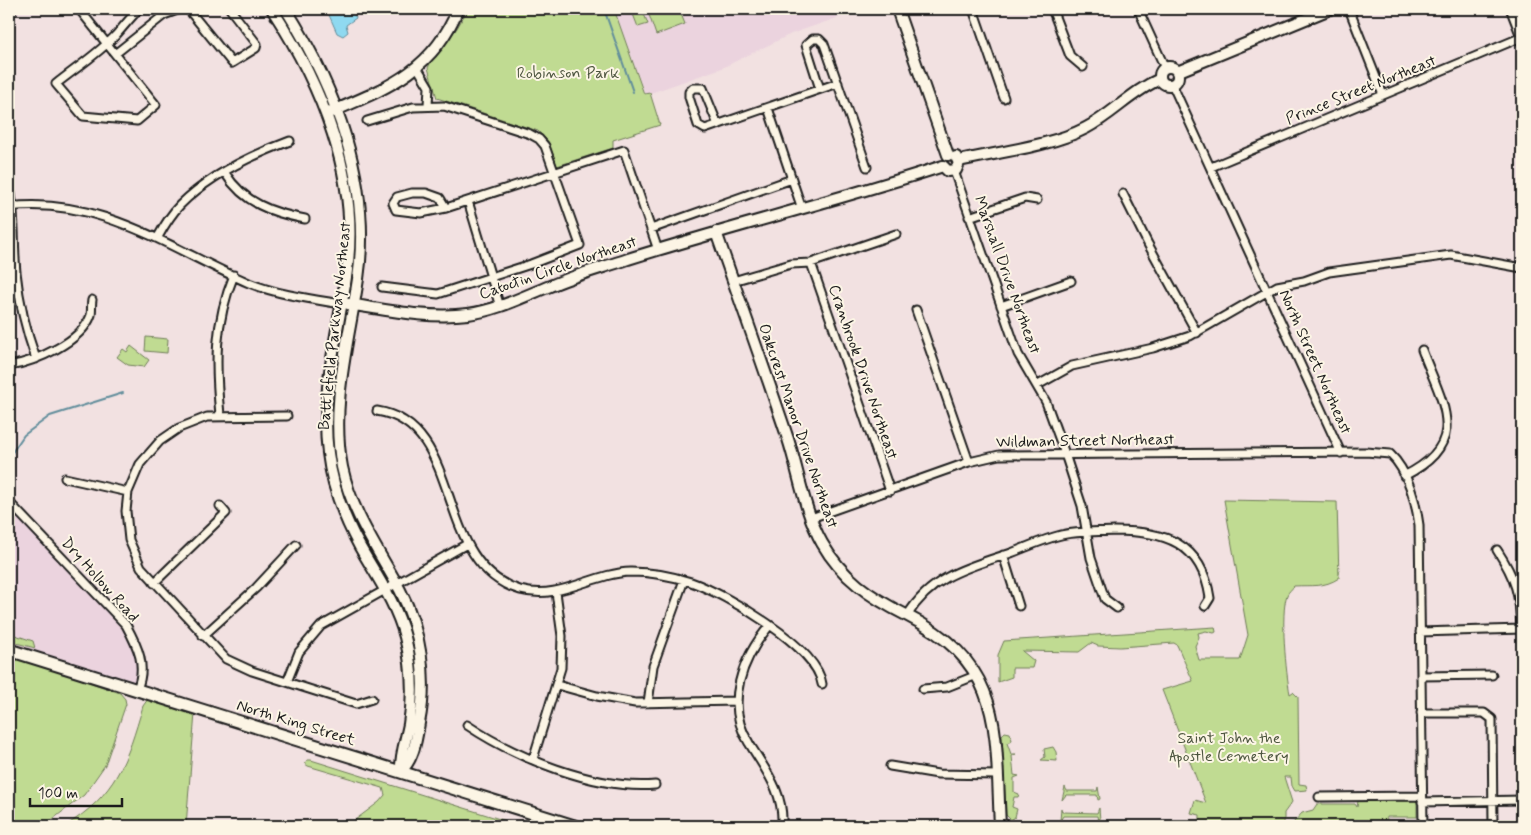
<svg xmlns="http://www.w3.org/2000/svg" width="1531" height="835" viewBox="0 0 1531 835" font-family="Mynerve,sans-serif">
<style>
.built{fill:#ebd3de}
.green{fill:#c0db92;stroke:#6e7c57}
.water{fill:#8fd9f0;stroke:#618d9b}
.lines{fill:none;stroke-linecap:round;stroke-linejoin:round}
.stream{stroke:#618d9b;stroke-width:2}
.street-casing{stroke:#1c1c1c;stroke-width:11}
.secondary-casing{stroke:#1c1c1c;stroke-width:14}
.primary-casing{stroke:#1c1c1c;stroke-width:15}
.street{stroke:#fcf5e5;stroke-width:7}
.secondary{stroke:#fcf5e5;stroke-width:10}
.primary{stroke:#fcf5e5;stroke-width:11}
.labels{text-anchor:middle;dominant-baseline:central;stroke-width:4;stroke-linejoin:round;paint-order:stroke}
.park-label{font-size:16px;fill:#4d553f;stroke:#fcf5e5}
.street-label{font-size:16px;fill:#1c1c1c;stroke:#fcf5e5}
</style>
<rect width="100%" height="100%" fill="#f2e1e1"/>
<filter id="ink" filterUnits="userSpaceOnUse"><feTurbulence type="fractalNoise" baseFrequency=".02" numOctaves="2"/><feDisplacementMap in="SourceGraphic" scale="10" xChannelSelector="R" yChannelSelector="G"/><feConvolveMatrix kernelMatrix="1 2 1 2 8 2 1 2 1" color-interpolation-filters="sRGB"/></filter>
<g filter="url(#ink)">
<path class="built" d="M614 9H856L857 11 791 34 722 68 645 95Z
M9 502 126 625 140 656 137 689 9 650Z"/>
<path class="green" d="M468 9H614L644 94 650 93 660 125 613 140V148L557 166 548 141 538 131 437 98 428 68 431 61 457 28Z
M631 9H642L648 24 638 27Z
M647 9H679L685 24 656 35Z
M146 337 168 339 167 353 145 351Z
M131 346 149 360 144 367 128 365 117 357 123 349 127 352Z
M1224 500 1337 502 1339 578C1324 588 1311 585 1294 586 1292 589 1288 592 1287 595 1280 613 1286 674 1290 694L1293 692 1298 697 1299 784 1306 785 1307 790 1295 791 1292 786 1291 777H1284L1292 802 1284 813V824L1293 823 1302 813 1313 810 1317 804H1355L1357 807 1358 801 1417 800V817H1387L1386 826H1200V815L1191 813 1195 800 1206 803 1162 690 1193 681 1177 645 1174 643 1120 647 1098 646 1091 643 1079 652 1022 651 1034 661 1032 668H1012V677L998 682V655L1004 641 1215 627 1216 632 1214 633 1206 631 1198 633 1199 637 1195 646 1199 660H1240L1248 635Z
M9 633 33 641 35 648 9 641Z
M9 654 120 693 125 699 126 704 105 765 84 795 44 826H9Z
M148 699 195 713 186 826H65C116 795 127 761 143 706Z
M1005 732 1010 733 1012 740 1007 743 1011 754H1016L1012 756 1014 775 1019 776 1014 778V792L1019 794 1018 797H1014L1012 807 1017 809 1015 817 1011 820 1006 815 1002 735Z
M1053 747 1056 752 1057 761 1041 760 1045 757 1044 749Z
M307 760H311L522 826H347L379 802 385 795 383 788 308 766 305 764Z
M1065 787 1067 791H1097L1098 787 1100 799 1098 800 1097 795H1066L1062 800Z
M1061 808 1062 812 1097 813 1099 808 1100 820 1098 821 1097 816H1063L1060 821Z"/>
<path class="water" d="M339 9H352L356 18 346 25 348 32 343 36 337 33 329 15Z"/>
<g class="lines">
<path class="stream" d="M604 9 633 92
M9 457 24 435 50 416 123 393"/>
<defs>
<path id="street" d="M79 9 156 105 137 121 83 116 56 84C76 68 99 53 116 35 124 26 131 17 139 9
M188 9 232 63 256 48 257 44 230 9
M973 9 1004 98
M1052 9 1070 56 1083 67
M1138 9 1165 68
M1349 9 1383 95
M9 12 13 9
M115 54 164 15 180 9
M417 67 429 87 428 105
M1172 84 1341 453
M820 89 806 45 813 39H819L824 44 867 167
M768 108 802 209
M367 121 413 107 444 106 530 134 539 139 545 146 580 245 531 264 438 294 382 287
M718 125 703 88H693L689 92V97L698 125 705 129 838 83
M1211 167 1522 37
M954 171 1018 354 1046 402 1065 454 1082 506 1091 558 1105 599 1117 608
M225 173C244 203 272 213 305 219
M9 184C16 213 13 243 16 272 19 302 26 331 36 359
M412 193H426L440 198 446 208 421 213 396 210 393 203 397 197Z
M1123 194 1148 244 1197 333
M468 201 500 307
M9 207C101 196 170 249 249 283 279 295 311 299 342 304
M446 208 624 150 658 250
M969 217 1025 198 1037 200
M651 229 792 179
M158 237C164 226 171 214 180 205 209 176 252 155 290 141
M811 263 890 491
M733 281 791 264 811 263 896 234
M9 284 17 282
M1001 306 1071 281
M916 310 969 462
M9 366C34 362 82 342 91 315 92 311 91 304 92 300
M1038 385 1072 366 1153 348 1190 336 1277 286 1304 281 1329 272 1451 255 1522 268
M377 411C466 425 432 564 520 590 560 601 592 573 631 572 652 572 672 576 691 582 725 594 817 646 822 684
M220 415C215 363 214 324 234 275
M287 416 207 417 179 428 160 441 140 464 128 492 126 511 129 540 141 567 226 659 252 671 356 704 372 699
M1404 476C1471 443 1443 405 1422 350
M65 478 128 492
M9 502 126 625C138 647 147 666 137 689
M811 518 969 462 999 455 1366 452 1390 454C1408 471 1416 502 1419 525L1423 826
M1497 550C1516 579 1520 595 1521 629
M1003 555 1019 606
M154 583 226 513 220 506
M907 616C931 576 968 567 1011 553 1027 547 1044 539 1061 535 1078 531 1096 532 1114 531 1164 531 1202 542 1210 598L1205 606
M770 625C742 658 724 704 749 743 766 771 784 792 782 826
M1420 632 1522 629
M203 636 256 588 296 545
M1421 676 1492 675
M287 682 299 652 321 626 467 544
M557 685 597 696 635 703 737 701
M923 689 947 687 977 675
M648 703 653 666 684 580
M1421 713H1484L1492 719 1493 826
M467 725C516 758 596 790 655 785
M533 759 561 668 562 636 556 592
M890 766 938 774 997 775
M1319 797 1422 796
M1422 802 1522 800"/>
<path id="secondary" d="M272 9C321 85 360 178 347 270 339 330 320 392 328 453 332 486 344 518 360 547 377 577 396 603 405 637 412 665 414 695 409 724 406 740 400 755 401 771
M286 9C336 89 372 184 358 279 349 340 330 405 342 467 352 514 378 549 400 590 421 630 428 679 419 723 416 741 414 758 401 771
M897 9 948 155
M1512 9 1522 35
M1160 76a9 9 0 1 1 18 0a9 9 0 1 1-18 0Z
M1177 72 1330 9
M331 112C387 88 433 71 458 9
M959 161C998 152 1052 146 1086 128 1113 114 1132 91 1160 79
M943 166 948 171 956 170 959 163 956 157
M716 232C740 301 765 370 788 439 799 473 804 511 822 543 842 578 870 597 906 615 1005 665 995 729 1000 826
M348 304C388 310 428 319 468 314 498 310 522 297 550 286 575 275 602 268 628 259 733 226 839 200 943 166"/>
<path id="primary" d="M9 650 574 826"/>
</defs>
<use href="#street" class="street-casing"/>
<use href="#secondary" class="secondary-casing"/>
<use href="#primary" class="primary-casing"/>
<use href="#street" class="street"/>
<use href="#secondary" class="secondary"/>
<use href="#primary" class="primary"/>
</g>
</g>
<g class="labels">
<g class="park-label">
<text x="568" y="73">Robinson Park</text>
<text x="1229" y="738">Saint John the<tspan x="1229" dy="18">Apostle Cemetery</tspan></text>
</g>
<g class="street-label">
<text transform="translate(1361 90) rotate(-22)">Prince Street Northeast</text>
<text transform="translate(558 268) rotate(-19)">Catoctin Circle Northeast</text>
<text transform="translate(1007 275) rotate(70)">Marshall Drive Northeast</text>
<text transform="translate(335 326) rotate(-84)">Battlefield Parkway Northeast</text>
<text transform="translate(1315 362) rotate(66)">North Street Northeast</text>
<text transform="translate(863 372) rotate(71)">Cranbrook Drive Northeast</text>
<text transform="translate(798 426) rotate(71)">Oakcrest Manor Drive Northeast</text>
<text transform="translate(1085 441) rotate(-1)">Wildman Street Northeast</text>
<text transform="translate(100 580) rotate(48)">Dry Hollow Road</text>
<text transform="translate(296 723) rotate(17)">North King Street</text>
</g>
</g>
<rect width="1531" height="835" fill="none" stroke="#fcf5e5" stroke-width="30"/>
<rect x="15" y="15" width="1501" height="805" fill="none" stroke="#1c1c1c" stroke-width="2" filter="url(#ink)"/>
<path d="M30 798v8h92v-8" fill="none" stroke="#1c1c1c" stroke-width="2.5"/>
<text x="38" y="798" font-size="15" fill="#1c1c1c" stroke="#fcf5e5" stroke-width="4" paint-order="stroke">100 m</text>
</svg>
